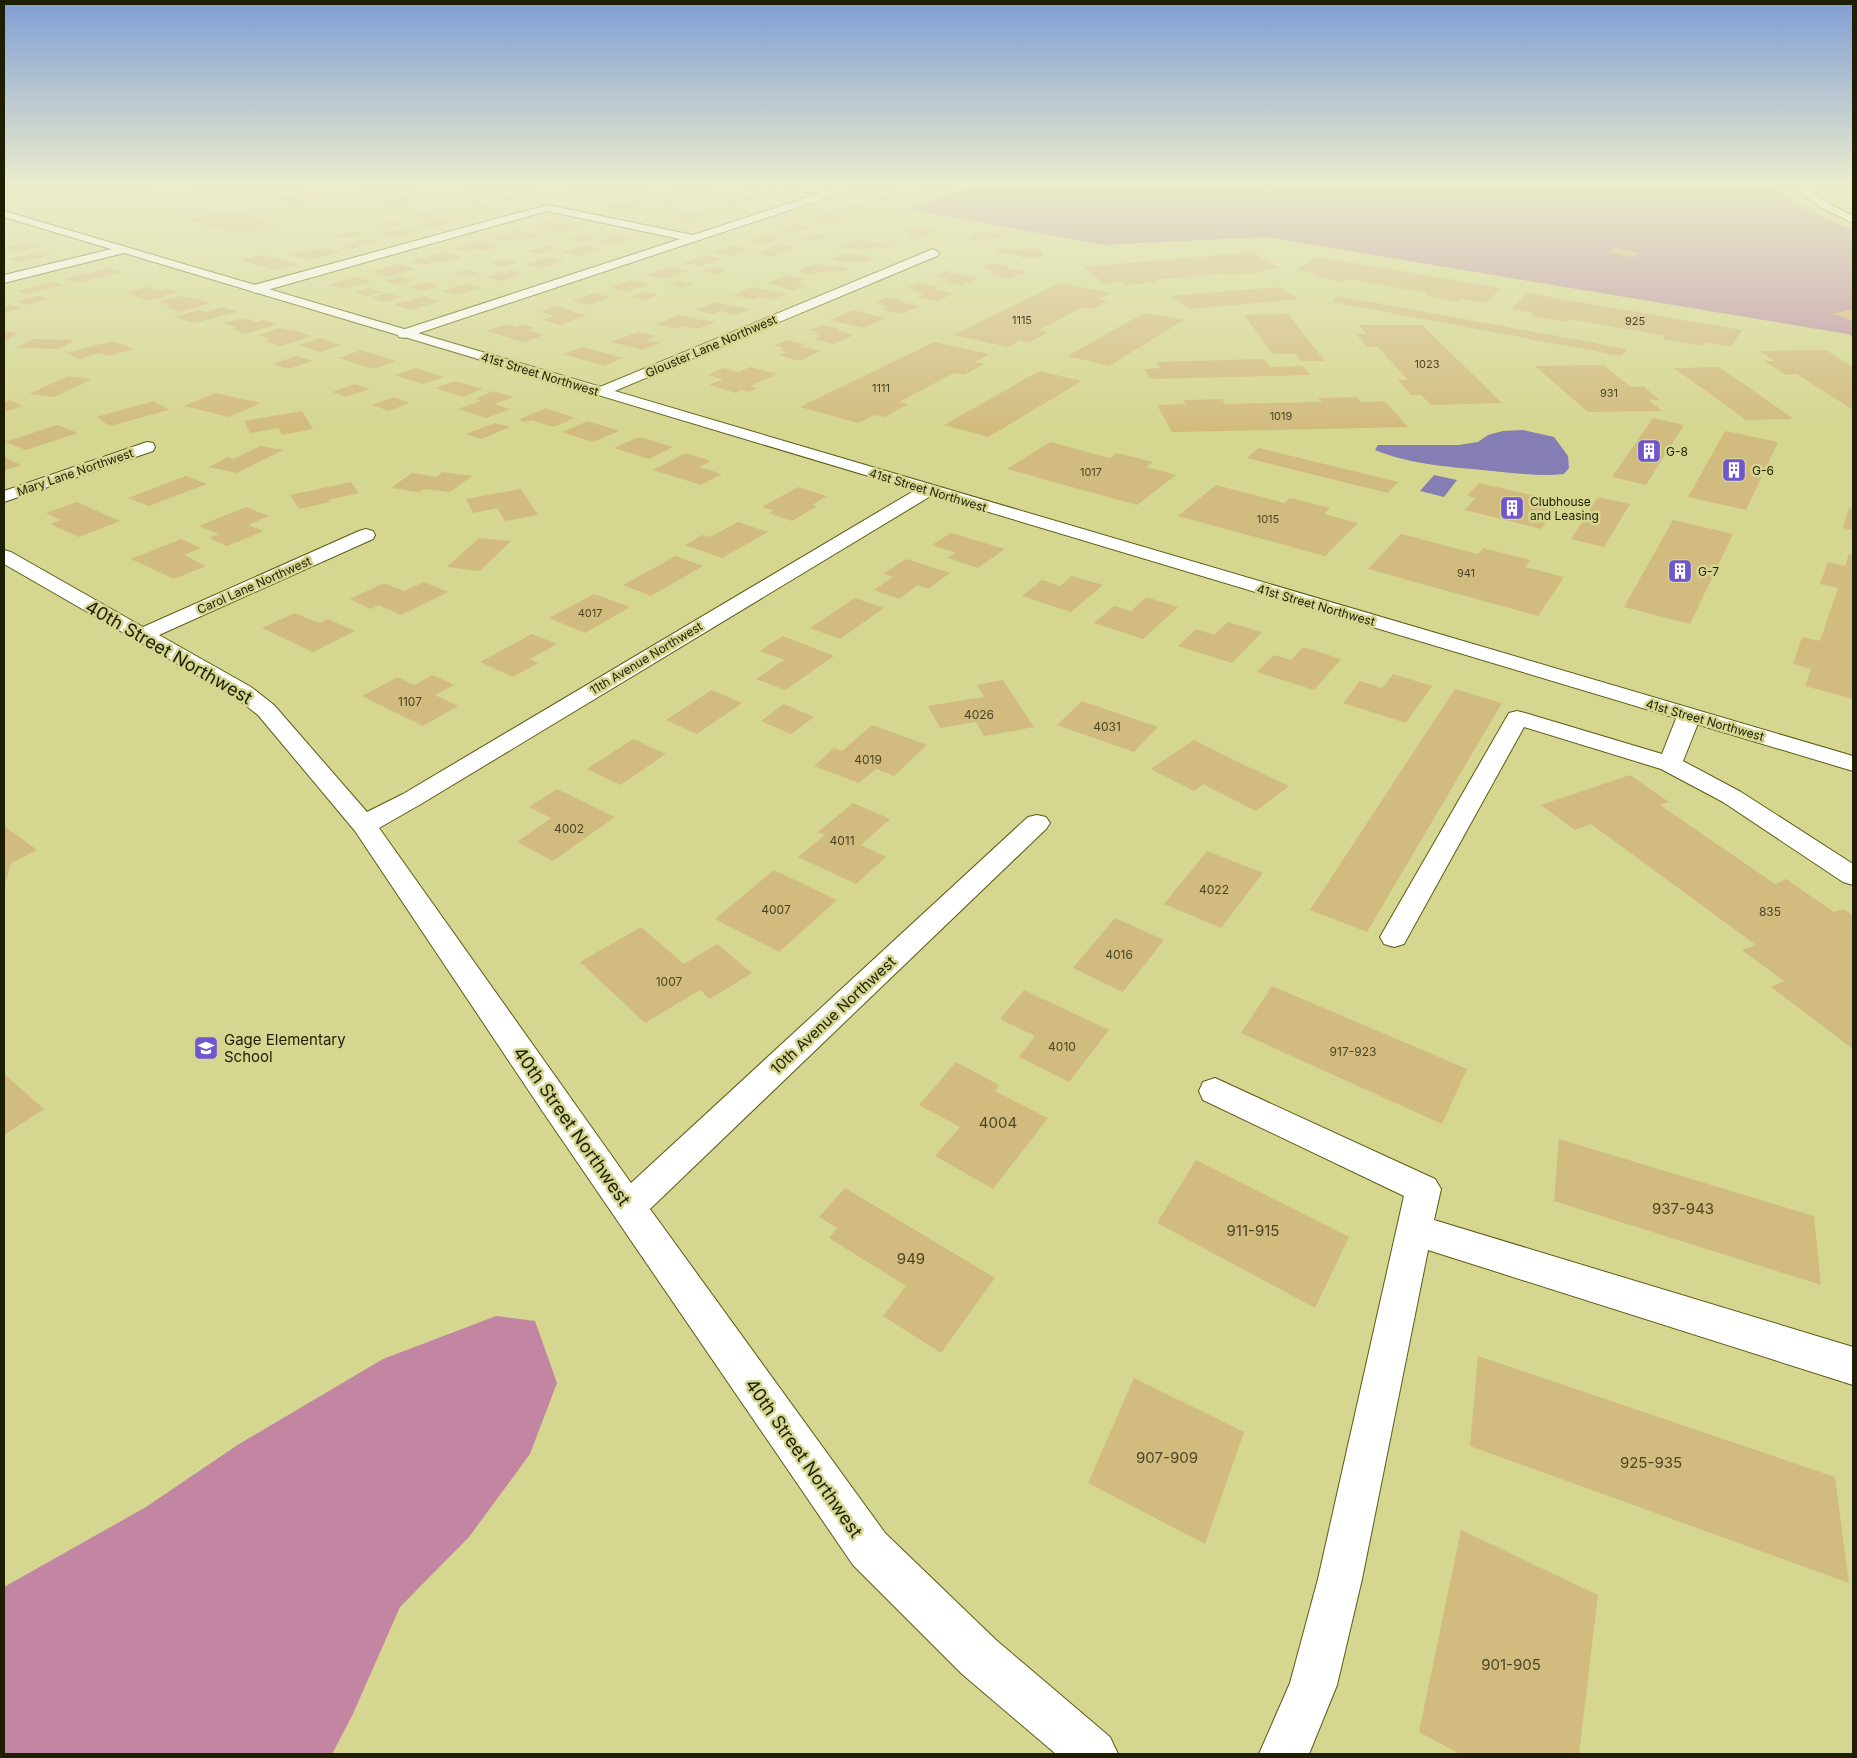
<svg xmlns="http://www.w3.org/2000/svg" width="1857" height="1758" viewBox="0 0 1857 1758" font-family="Inter,sans-serif">
<style>
.green{fill:#bd93a7}
.forest{fill:#c286a3}
.water{fill:#857eb5}
.building{fill:#d2bb7f}
.lines{fill:none;stroke-linecap:round;stroke-linejoin:round}
.minor-casing{stroke:#5c5b13;stroke-width:2}
.major-casing{stroke:#5c5b13;stroke-width:2}
.minor{fill:#fff;fill-rule:evenodd}
.major{fill:#fff;fill-rule:evenodd}
.labels{text-anchor:middle;dominant-baseline:central;stroke-width:5;stroke-linejoin:round;paint-order:stroke}
.far-number-label{font-size:11px;fill:#4b4522}
.far-street-label{font-size:12px;fill:#1e1e03;stroke:#d5d690}
.far-poi-label{font-size:12px;fill:#1e1e03;stroke:#d5d690;text-anchor:start}
.number-label{font-size:12px;fill:#4b4522}
.street-label{font-size:15px;fill:#1e1e03;stroke:#d5d690}
.poi-label{font-size:15px;fill:#1e1e03;stroke:#d5d690;text-anchor:start}
.near-number-label{font-size:15px;fill:#4b4522}
.near-street-label{font-size:18px;fill:#1e1e03;stroke:#d5d690}
</style>
<rect width="100%" height="100%" fill="#d5d690"/>
<path class="green" d="M981 183H1769L1803 207 1853 231V337L1847 334 1265 237 1103 245 907 209Z"/>
<path class="forest" d="M496 1316 535 1321 557 1383 530 1454 469 1537 400 1607 352 1716 332 1754H4V1587L146 1507 239 1444 383 1359Z"/>
<path class="water" d="M1523 430 1554 437 1568 456 1569 468 1564 474C1540 477 1516 473 1492 471 1454 467 1411 465 1375 450L1378 445H1459L1478 442 1488 435 1503 431Z
M1434 475 1457 480 1444 497 1420 491Z"/>
<path class="building" d="M4 183H43V184L18 189 4 185Z
M347 183 370 187 297 206 268 200Z
M456 183H490L394 208 374 203Z
M688 183H700L711 185 699 189 680 185Z
M581 184 594 185 586 189 573 188Z
M660 187 671 190 661 193 649 191Z
M724 187 744 191 732 195 712 191Z
M170 188 192 194 156 202 134 196Z
M907 188 920 190 905 195 892 193Z
M564 189 565 194 537 196 536 191Z
M605 192 624 196 607 201 588 197Z
M690 193 704 196 694 199 680 196Z
M755 193 770 196 752 202 737 199Z
M638 194 650 196 636 200 624 198Z
M513 195 526 197 505 203 492 200Z
M881 196 897 198 883 203 867 200Z
M479 197 488 199 474 203 465 201Z
M669 200 684 202 669 207 655 204Z
M734 200 748 202 736 206 722 204Z
M623 201 644 206 626 211 605 207Z
M856 205 873 208 856 213 840 210Z
M473 206H485L500 209 476 215 461 212 465 211 460 210Z
M444 207 454 209 442 212 432 210Z
M653 208 674 212 657 217 636 213Z
M707 208 723 211 688 222 671 219Z
M228 211 269 221 263 223 280 227 251 234 241 231 234 233 188 220Z
M428 211 441 214 426 218 414 215Z
M819 215H828L844 218 829 223 812 220 816 219 812 218Z
M440 218 455 221 432 228 417 224Z
M394 221 404 223 388 227 378 225Z
M548 222 560 224 565 223 581 227 559 233 534 226Z
M796 224 811 227 793 233 778 230Z
M931 227 938 232 927 233 929 234 925 235 928 237 911 239 906 234H910L905 229Z
M405 228 419 231 394 238 381 234Z
M517 230 538 235 521 240 514 239 506 241 491 238Z
M354 231 365 233 346 238 335 236Z
M980 231 1003 235 985 242 968 239 976 236 970 235Z
M583 234 594 237 579 242 568 239Z
M767 234 782 237 763 244 747 240Z
M811 234 826 236 815 241 800 238Z
M618 235 634 239 614 245 597 242Z
M366 238 379 241 352 249 340 246Z
M859 239 876 243 894 244 885 248 870 247 862 250 842 246Z
M482 241 501 246 483 251 477 249 467 252 454 249Z
M24 243 38 247 19 252 6 247Z
M782 244 795 247 783 251 770 248Z
M585 245 601 249 579 256 562 252Z
M547 246 558 248 539 254 528 251Z
M733 246 750 249 729 256 712 253Z
M328 248 341 252 309 260 287 254Z
M1614 248 1641 253 1635 257 1607 252Z
M767 249 783 252 771 257 755 253Z
M996 249H1040L1044 257 1021 258 1020 255 998 253Z
M40 252 51 255 20 262 9 259Z
M444 252 464 257 444 263 438 261 425 265 410 262Z
M1252 252 1279 268 1260 270 1264 272 1233 275 1229 273 1154 280 1157 282 1127 285 1124 282 1104 284 1084 267Z
M847 253 862 256 878 258 865 263 854 261 849 263 830 259Z
M262 255 296 264 275 270 240 260Z
M705 255 722 259 700 266 683 263Z
M548 257 565 261 543 268 526 264Z
M1317 257 1502 288 1485 303 1462 299 1459 302 1426 296 1428 293 1347 279 1343 282 1312 276 1316 274 1296 270Z
M506 259 519 262 504 266 490 263Z
M991 263 1009 267 1006 268 1026 272 1009 279 988 275 995 272 981 268Z
M398 264 415 269 387 277 370 272Z
M816 264 831 267 835 266 850 269 839 273 821 272 814 275 798 271Z
M670 267 688 271 664 279 646 275Z
M714 267 728 270 716 274 702 271Z
M108 268 121 272 77 283 64 279Z
M467 270 480 273 464 277 451 274Z
M509 270 524 274 501 281 486 277Z
M947 271 961 275 978 278 961 286 943 282 949 279 935 276Z
M787 275 805 279 797 282 802 283 798 285 806 286 793 291 767 283Z
M356 277 372 281 344 289 328 285Z
M400 277 414 280 398 285 384 281Z
M633 280 650 284 626 292 610 288Z
M679 281 693 284 682 288 668 284Z
M52 282 63 285 28 294 17 291Z
M425 282 439 286 421 291 408 287Z
M919 283 939 287 935 289 955 293 937 301 916 297 924 294 907 288Z
M1059 283 1111 293 1099 299 1108 301 1093 309 1083 307 1039 330 1049 332 1030 342 1020 340 1008 347 954 335Z
M465 284 481 288 457 295 442 291Z
M147 287 160 291 167 289 180 292 148 301 125 293Z
M752 287 770 291 787 294 771 300 759 297 754 300 733 295Z
M1279 287 1299 299 1189 309 1171 296Z
M369 288 382 292 367 296 354 292Z
M643 292 657 295 644 300 631 297Z
M388 293 402 297 385 302 371 298Z
M594 293 611 297 588 305 572 301Z
M1527 293 1742 330 1731 347 1705 342 1703 346 1663 339 1665 336 1570 319 1568 322 1531 316 1533 313 1511 309Z
M39 296 48 299 26 305 16 302Z
M181 296 196 299 210 303 180 312 166 307 171 306 158 302Z
M423 296 440 301 411 310 394 305Z
M1338 296 1627 349 1621 356 1332 302Z
M888 297 905 301 902 302 920 306 901 314 882 310 888 307 880 305 884 304 876 302Z
M716 302 732 306 751 309 735 315 720 311 712 314 695 310Z
M11 305 22 308 4 313V306Z
M556 306 573 311 571 312 586 315 560 325 543 320 555 316 540 312Z
M223 307 238 312 194 323 174 317 198 310 205 312Z
M853 310 886 318 863 328 830 320Z
M1849 310 1853 312V321L1832 314Z
M1144 313 1184 320 1109 366 1067 356Z
M1288 314 1325 361H1301L1295 354H1273L1244 315Z
M680 315 697 319 716 322 697 329 683 326 675 329 656 324Z
M243 318 257 322 263 320 277 324 245 334 232 329 237 328 223 323Z
M507 324 515 327 522 324 534 328 528 330 544 335 524 342 486 331Z
M822 325 840 329 837 331 854 335 834 344 814 339 822 336 813 334 819 332 810 330Z
M1359 325H1422L1502 403 1431 405 1421 395H1411L1398 380H1408L1378 347H1367L1356 334H1367Z
M280 328 296 331 312 336 281 346 265 341 271 339 258 335Z
M4 332H18L7 341H4Z
M638 332 656 336 646 340 660 343 642 350 611 342Z
M320 338 342 345 321 352 299 345Z
M33 339 75 340 59 349 17 348Z
M787 340 805 344 801 346 820 351 799 361 779 355 787 352 780 350 784 348 774 345Z
M112 341 134 349 109 356 100 353 79 359 66 353Z
M934 342 989 354 975 362 984 364 964 375 954 373 899 402 909 404 884 417 874 415 858 423 800 407Z
M582 347 623 358 605 366 563 354Z
M361 350 396 361 373 369 339 358Z
M1826 350 1853 367V410L1797 374 1786 375 1764 361H1775L1760 351Z
M297 356 313 361 288 369 272 364Z
M1264 359 1270 367 1303 366 1311 375 1150 379 1144 369 1160 368 1156 362Z
M1603 365 1631 387 1643 386 1660 400H1649L1662 411 1588 412 1535 366Z
M750 367 778 374 750 386 757 388 749 392 741 390 736 393 709 385 723 379 708 375 723 368 739 372Z
M1719 367 1794 419 1746 420 1674 368Z
M416 368 444 377 423 384 394 375Z
M1039 371 1082 381 988 437 944 425Z
M68 376 92 379 54 397 29 394Z
M455 381 483 389 463 397 435 388Z
M355 384 370 389 346 397 332 392Z
M493 391 513 397 495 404 510 409 486 418 458 409 481 401 475 399Z
M216 393 261 403 229 417 184 406Z
M394 397 410 403 389 411 372 405Z
M1357 397 1361 402 1385 401 1408 427 1172 432 1157 405 1186 404 1183 400 1222 399 1225 404 1322 402 1318 398Z
M9 400 23 406 4 412V402Z
M154 401 169 410 110 426 96 417Z
M546 408 575 418 553 427 531 420 525 422 518 420Z
M302 411 313 429 282 435 278 428 250 433 244 421Z
M1653 418 1684 425 1646 485 1612 477Z
M588 421 619 431 593 442 562 432Z
M495 423 510 427 481 439 466 434Z
M57 425 78 433 26 450 5 442Z
M1725 431 1778 442 1746 510 1688 497Z
M639 437 673 447 649 459 614 448Z
M1050 442 1110 458 1117 453 1153 462 1146 467 1176 475 1137 505 1007 469Z
M260 446 283 450 237 473 209 467 228 457 233 459Z
M1259 448 1398 482 1388 493 1247 458Z
M686 453 711 461 699 467 722 474 701 485 653 470Z
M4 457 21 465 4 471Z
M442 472 472 476 450 492 424 489 419 492 391 488 412 473 436 477Z
M186 476 207 484 149 506 128 498Z
M351 482 359 493 328 500 330 502 299 509 290 495Z
M1479 483 1545 498 1543 501 1558 505 1541 529 1465 510 1475 498 1467 496Z
M1216 485 1284 503 1290 498 1330 508 1324 514 1358 523 1325 556 1178 516Z
M798 487 827 496 812 505 817 506 792 521 769 513 773 510 762 507Z
M521 489 538 515 505 521 497 508 473 513 466 499Z
M1598 497 1630 504 1604 547 1571 539Z
M77 502 120 521 79 537 50 524 61 520 46 513Z
M246 507 269 516 248 525 264 531 227 546 209 538 219 534 199 526Z
M1849 508 1853 509V530L1843 528Z
M1673 520 1733 534 1690 624 1624 607Z
M738 522 768 532 722 558 685 545 703 535 710 537Z
M951 533 1005 549 978 568 947 558 956 553 932 545Z
M1401 534 1478 554 1483 548 1530 560 1525 567 1564 577 1538 616 1368 569Z
M479 538 511 541 480 571 447 567Z
M181 539 201 548 184 555 206 566 174 579 131 559Z
M1849 554 1853 555V699L1805 686 1811 669 1793 664 1802 637 1820 641 1838 588 1820 584 1828 562 1845 566Z
M676 556 703 566 651 596 623 585Z
M906 559 950 573 928 589 918 585 899 599 874 590 893 577 883 574Z
M1072 576 1103 585 1071 612 1022 596 1042 580 1060 586Z
M424 582 448 592 401 615 379 605 371 609 350 599 384 583 404 591Z
M594 594 630 607 585 633 549 618Z
M1146 597 1178 607 1143 639 1094 623 1114 606 1131 611Z
M855 598 884 608 840 639 810 628Z
M295 613 319 623 328 619 355 631 313 652 262 628Z
M1228 622 1262 632 1232 663 1178 646 1196 629 1214 635Z
M532 634 557 644 530 659 538 663 513 677 480 662Z
M783 636 834 656 785 690 756 679 784 660 760 651Z
M1303 647 1341 659 1314 690 1257 672 1274 655 1291 660Z
M1393 674 1432 686 1406 723 1343 703 1360 681 1382 688Z
M433 675 454 685 435 695 458 706 423 726 362 696 398 677 414 685Z
M1003 680 1034 727 984 736 976 722 940 728 928 706 984 697 977 685Z
M1455 689 1502 703 1367 932 1310 910Z
M712 690 742 703 697 734 666 720Z
M1082 701 1158 727 1134 752 1057 725Z
M784 704 814 717 791 734 761 721Z
M872 725 927 745 894 776 876 769 859 783 814 766 834 748 842 751Z
M633 739 666 754 620 785 587 769Z
M1194 740 1236 761 1289 786 1256 811 1203 784 1194 791 1151 769Z
M1630 775 1669 802 1660 805 1775 884 1786 879 1834 912 1844 909 1853 915V1049L1771 987 1784 981 1742 950 1756 945 1591 824 1575 830 1541 805Z
M557 789 615 817 553 861 517 842 551 818 529 807Z
M853 803 890 819 861 845 886 857 856 884 798 857 825 835 818 832Z
M4 826 37 850 11 863 4 887Z
M1207 851 1263 873 1221 928 1164 904Z
M774 870 837 900 779 952 715 919Z
M1115 918 1164 940 1123 992 1073 968Z
M641 927 684 964 717 944 752 973 710 999 700 990 645 1023 580 962Z
M1272 986 1467 1069 1442 1124 1241 1033Z
M1024 990 1109 1030 1069 1082 1019 1057 1035 1036 1000 1019Z
M956 1062 999 1085 995 1091 1048 1118 993 1189 935 1156 960 1127 919 1105Z
M4 1074 44 1109 4 1135Z
M1559 1139 1814 1216 1821 1285 1554 1201Z
M1196 1160 1349 1237 1315 1308 1157 1223Z
M845 1188 995 1278 941 1353 883 1316 906 1286 829 1238 837 1228 819 1217Z
M1478 1356 1835 1477 1849 1583 1470 1446Z
M1134 1378 1244 1432 1205 1544 1088 1483Z
M1461 1530 1598 1595 1579 1754H1460L1419 1732Z"/>
<g class="lines">
<defs>
<path id="minor" d="M768 183H790L830 190 851 183H866L865 185 404 338 399 337 397 334 399 331 680 239 547 211 260 292 255 293 249 289 250 286 547 205 693 235 818 194 773 186Z
M1787 183H1799L1830 204 1853 216V223L1822 208Z
M124 246 130 250 128 252 4 283V275Z
M933 249 939 253 937 256 605 395H595L592 392 595 389Z
M147 442 153 443 155 447 153 451 4 502V491Z
M928 485 934 486 937 490 934 494 421 804 379 828 631 1183 1028 817 1037 815 1046 817 1050 823 1046 829 650 1209 885 1533 996 1640 1110 1737 1118 1754H1056L962 1674 853 1565 543 1112 355 831 258 715 235 697 4 564V550L11 552 143 627 359 531 366 529 373 531 375 535 373 539 159 635 251 687 274 705 367 812 403 794 922 486Z
M1689 709 1697 711 1701 716 1683 761 1741 792 1853 864V885L1843 882 1723 802 1661 769 1524 727 1404 944 1394 947 1384 944 1380 937 1509 713 1517 711 1525 713 1662 754 1677 716 1681 711Z
M1215 1078 1435 1179 1441 1189 1434 1220 1853 1347V1385L1428 1250 1362 1579 1337 1685 1309 1754H1259L1290 1683 1318 1579 1404 1196 1203 1100 1199 1091 1203 1082Z"/>
<path id="major" d="M4 211 1853 756V771L4 217Z"/>
</defs>
<use href="#minor" class="minor-casing"/>
<use href="#major" class="major-casing"/>
<use href="#minor" class="minor"/>
<use href="#major" class="major"/>
</g>
<linearGradient id="sky" x2="0" y2="1"><stop stop-color="#809ed4"/><stop offset="0.43" stop-color="#ecedcd"/><stop offset="1" stop-color="#ecedcd" stop-opacity="0"/></linearGradient>
<rect width="1857" height="429" fill="url(#sky)"/>
<defs>
<symbol id="building-square" viewBox="-11 -11 22 22"><rect x="-9" y="-9" width="18" height="18" rx="4" fill="#7055cf" stroke="#d5d690"/><path d="M-4-6H4V6H1V3H-1V6H-4ZM-2.5-4.3h1.7v1.8h-1.7ZM.8-4.3h1.7v1.8H.8ZM-2.5-1h1.7V.8h-1.7ZM.8-1h1.7V.8H.8Z" fill="#fff"/></symbol>
<symbol id="school-square" viewBox="-11 -11 22 22"><rect x="-9" y="-9" width="18" height="18" rx="4" fill="#7055cf" stroke="#d5d690"/><path d="M0-5L7-2L0 1L-7-2ZM-4 1L0 2.5L4 1V4Q0 6-4 4Z" fill="#fff"/></symbol>
</defs>
<g fill-rule="evenodd">
<use href="#building-square" x="1635" y="437" width="28" height="28"/>
<use href="#building-square" x="1720" y="456" width="28" height="28"/>
<use href="#building-square" x="1498" y="494" width="28" height="28"/>
<use href="#building-square" x="1666" y="557" width="28" height="28"/>
<use href="#school-square" x="192" y="1034" width="28" height="28"/>
</g>
<g class="labels">
<g class="far-number-label">
<text x="1022" y="320">1115</text>
<text x="1635" y="321">925</text>
<text x="1427" y="364">1023</text>
<text x="881" y="388">1111</text>
<text x="1609" y="393">931</text>
<text x="1281" y="416">1019</text>
<text x="1091" y="472">1017</text>
<text x="1268" y="519">1015</text>
<text x="1466" y="573">941</text>
<text x="590" y="613">4017</text>
</g>
<g class="far-street-label">
<text transform="translate(711 346) rotate(-23)">Glouster Lane Northwest</text>
<text transform="translate(540 374) rotate(17)">41st Street Northwest</text>
<text transform="translate(75 472) rotate(-19)">Mary Lane Northwest</text>
<text transform="translate(928 490) rotate(17)">41st Street Northwest</text>
<text transform="translate(254 585) rotate(-24)">Carol Lane Northwest</text>
<text transform="translate(1316 605) rotate(16)">41st Street Northwest</text>
<text transform="translate(646 658) rotate(-31)">11th Avenue Northwest</text>
<text transform="translate(1705 720) rotate(16)">41st Street Northwest</text>
</g>
<g class="far-poi-label">
<text x="1666" y="451">G-8</text>
<text x="1752" y="470">G-6</text>
<text x="1530" y="501">Clubhouse<tspan x="1530" dy="14">and Leasing</tspan></text>
<text x="1698" y="571">G-7</text>
</g>
<g class="number-label">
<text x="410" y="701">1107</text>
<text x="979" y="714">4026</text>
<text x="1107" y="726">4031</text>
<text x="868" y="759">4019</text>
<text x="569" y="828">4002</text>
<text x="842" y="840">4011</text>
<text x="1214" y="889">4022</text>
<text x="776" y="909">4007</text>
<text x="1770" y="911">835</text>
<text x="1119" y="954">4016</text>
<text x="669" y="981">1007</text>
<text x="1062" y="1046">4010</text>
<text x="1353" y="1051">917-923</text>
</g>
<g class="street-label">
<text transform="translate(833 1015) rotate(-43)">10th Avenue Northwest</text>
</g>
<g class="poi-label">
<text x="224" y="1039">Gage Elementary<tspan x="224" dy="17">School</tspan></text>
</g>
<g class="near-number-label">
<text x="998" y="1122">4004</text>
<text x="1683" y="1208">937-943</text>
<text x="1253" y="1230">911-915</text>
<text x="911" y="1258">949</text>
<text x="1167" y="1457">907-909</text>
<text x="1651" y="1462">925-935</text>
<text x="1511" y="1664">901-905</text>
</g>
<g class="near-street-label">
<text transform="translate(169 652) rotate(30)">40th Street Northwest</text>
<text transform="translate(572 1126) rotate(55)">40th Street Northwest</text>
<text transform="translate(804 1458) rotate(55)">40th Street Northwest</text>
</g>
</g>
<rect width="1857" height="1758" fill="none" stroke="#1e1e03" stroke-width="10"/>
</svg>
